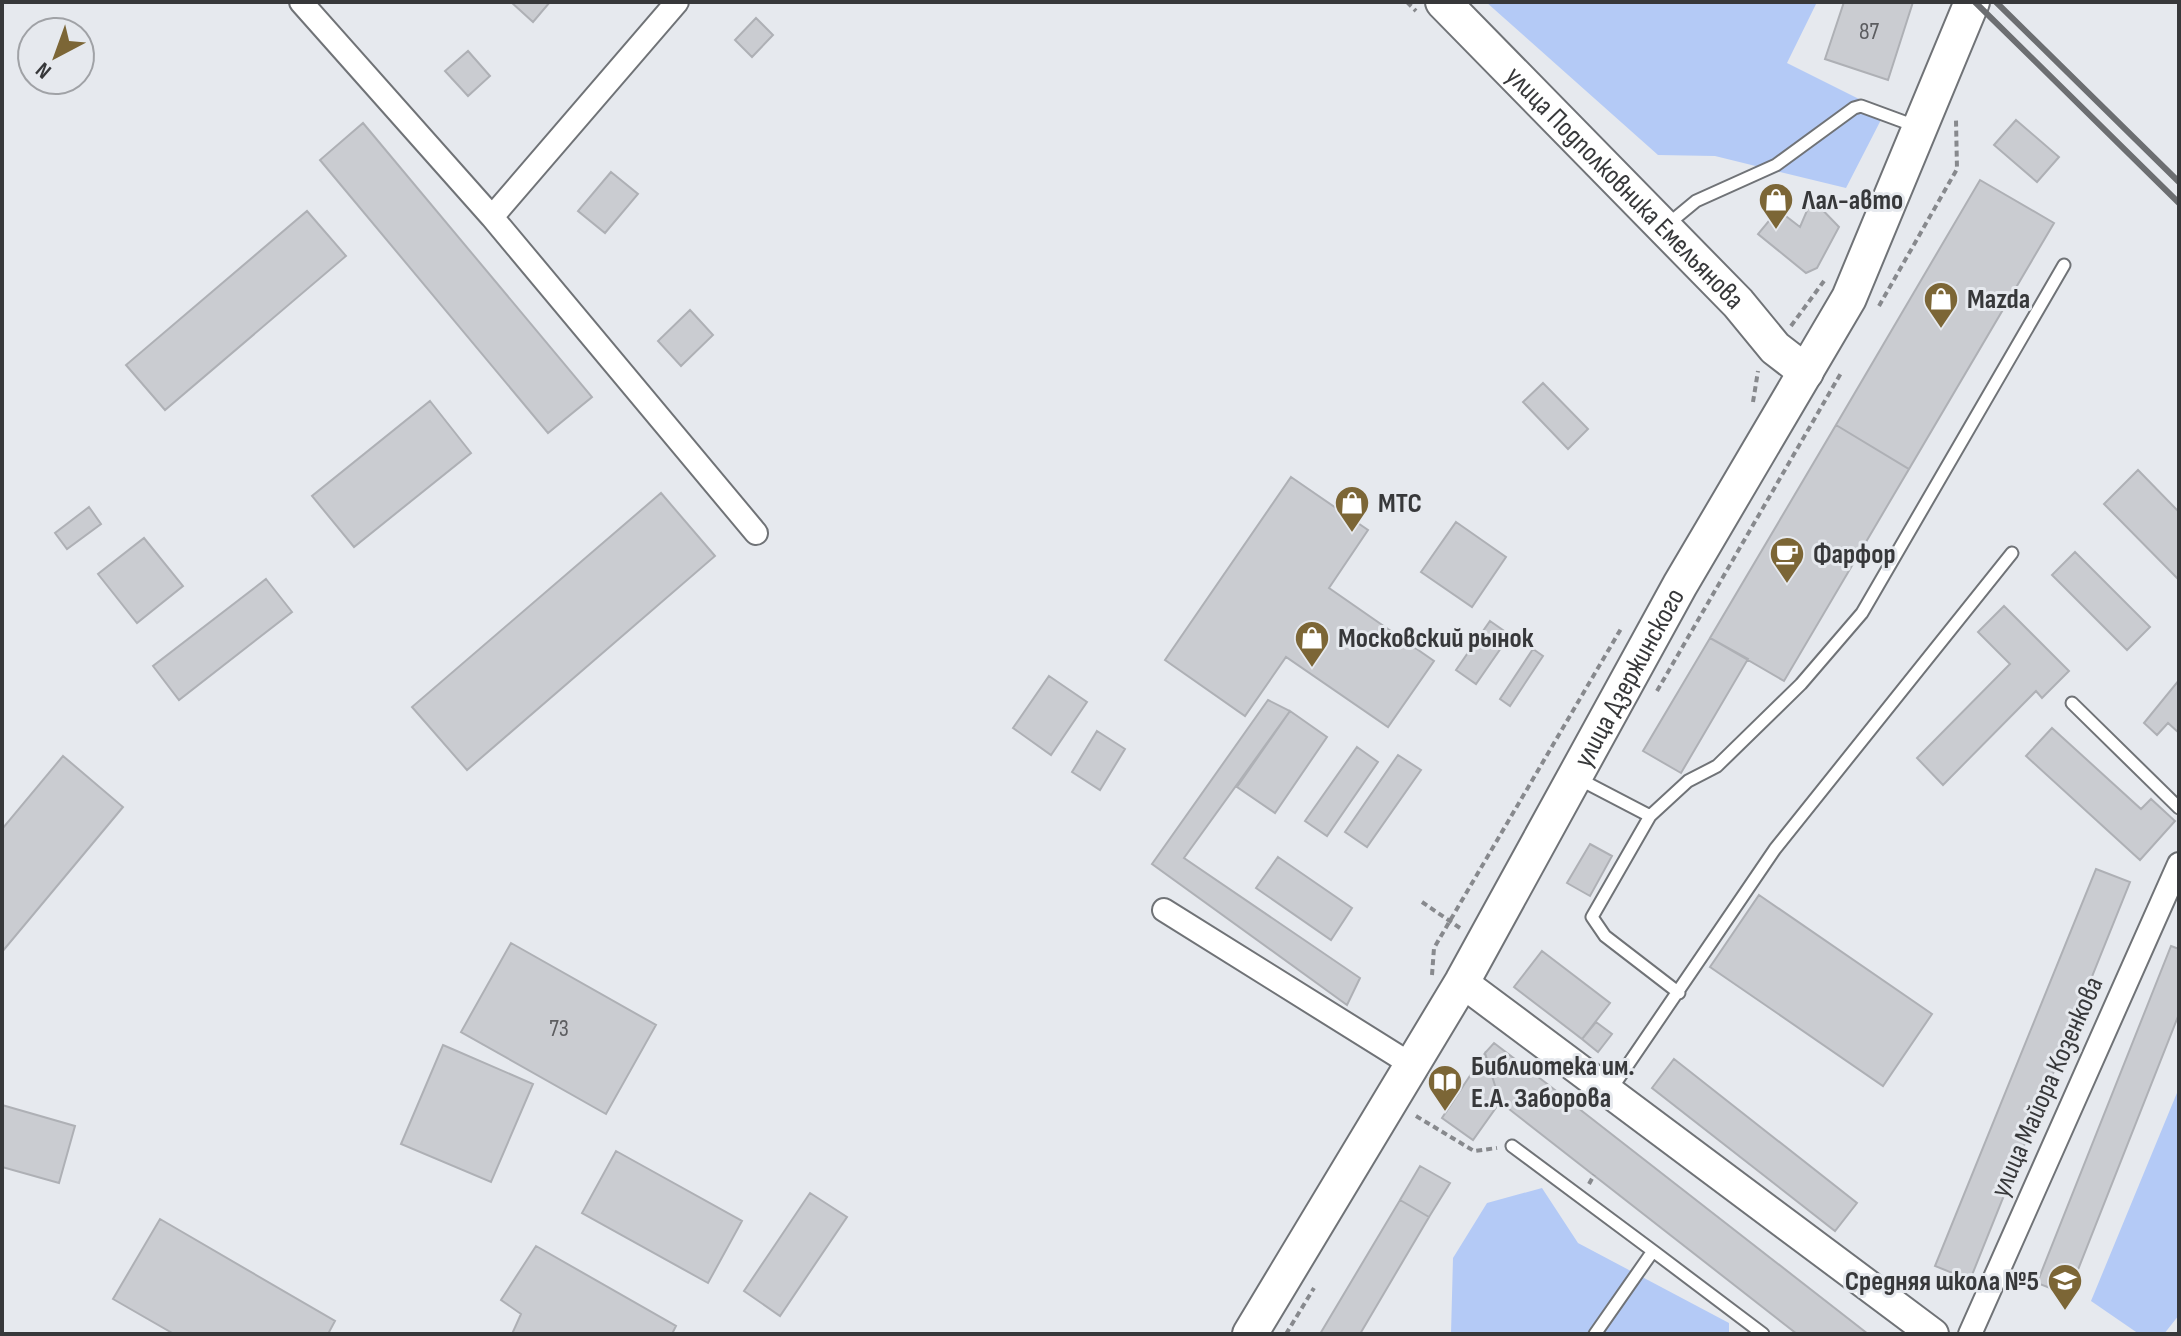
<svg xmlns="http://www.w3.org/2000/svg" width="2181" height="1336" viewBox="0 0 2181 1336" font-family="'Sofia Sans Condensed',sans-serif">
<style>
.green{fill:#b4caf6}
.building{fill:#caccd1;stroke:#aeb0b5;stroke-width:2}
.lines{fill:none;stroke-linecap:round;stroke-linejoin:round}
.service-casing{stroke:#707377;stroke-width:15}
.minor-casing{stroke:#707377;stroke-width:26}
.secondary-casing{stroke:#707377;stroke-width:34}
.primary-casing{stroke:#707377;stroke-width:38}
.path{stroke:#87898d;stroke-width:4;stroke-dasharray:6 4;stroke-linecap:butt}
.service{stroke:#fff;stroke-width:11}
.minor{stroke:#fff;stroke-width:22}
.secondary{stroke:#fff;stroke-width:30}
.primary{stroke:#fff;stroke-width:34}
.rail{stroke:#6c6e71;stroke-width:6}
.labels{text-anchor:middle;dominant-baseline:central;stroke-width:6;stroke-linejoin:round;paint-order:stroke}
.number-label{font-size:24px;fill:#5c5d60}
.street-label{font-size:28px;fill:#37383a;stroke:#e6e9ee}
.poi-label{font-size:28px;font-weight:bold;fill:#37383a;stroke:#e6e9ee;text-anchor:start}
</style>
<rect width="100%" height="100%" fill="#e6e9ee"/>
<path class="green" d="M1486 2H1817L1787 63 1885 112 1846 188 1715 156 1658 155Z
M2179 1088V1315L2164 1334H2139L2091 1301Z
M1542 1188 1578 1243 1729 1323V1334H1451L1453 1258 1487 1203Z"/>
<path class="building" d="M511 2H550L533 22Z
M1844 2H1913L1888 80 1825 59Z
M756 18 773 35 752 57 735 40Z
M468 51 490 76 468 96 445 71Z
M2016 120 2059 157 2037 182 1994 145Z
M363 123 592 397 548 433 320 160Z
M611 172 638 194 605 233 578 211Z
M1980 180 2054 223 1909 469 1836 425Z
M1812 199 1839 227 1817 268 1806 273 1758 234 1778 210 1800 227Z
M307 211 346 256 165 410 126 365Z
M690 310 713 335 681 366 658 341Z
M1543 383 1588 429 1568 449 1523 402Z
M430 401 471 453 354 547 312 496Z
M1836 425 1909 469 1784 681 1710 638Z
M2138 470 2179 512V580L2104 504Z
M1291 477 1368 530 1329 588 1434 661 1388 727 1286 657 1245 716 1165 660Z
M661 493 715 556 467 770 412 707Z
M89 507 101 524 67 549 55 533Z
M1456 522 1506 557 1472 607 1421 572Z
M144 538 183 586 137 623 98 574Z
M2075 552 2150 627 2127 650 2052 575Z
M266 579 292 612 179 700 153 666Z
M2004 606 2069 671 2042 698 2036 691 1943 785 1917 758 2010 664 1978 632Z
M1490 621 1510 635 1476 684 1456 670Z
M1710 638 1748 659 1681 773 1643 751Z
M1533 649 1543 656 1510 706 1500 699Z
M1049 676 1087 702 1051 755 1013 728Z
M2179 680V733L2168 723 2157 735 2144 723Z
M1268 700 1290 711 1184 858 1360 978 1347 1005 1152 864Z
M1290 711 1327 737 1275 813 1237 787Z
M2052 728 2141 809 2151 799 2175 821 2140 860 2026 756Z
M1097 731 1125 749 1100 790 1072 772Z
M1357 747 1378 762 1327 836 1305 821Z
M1398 755 1421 770 1367 847 1345 832Z
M63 756 123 807 2 952V829Z
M1590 844 1612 856 1590 896 1567 883Z
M1278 857 1352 908 1331 940 1256 888Z
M2096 869 2130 882 1970 1280 1935 1266Z
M1759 895 1932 1014 1883 1086 1710 967Z
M511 943 656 1025 606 1114 461 1032Z
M2171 946 2179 949V1014L2068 1295 2037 1283Z
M1542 951 1610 1003 1582 1039 1514 987Z
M1596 1022 1612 1034 1598 1052 1582 1039Z
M1494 1043 1546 1083 1868 1334H1797L1500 1102 1485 1053Z
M443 1045 533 1084 491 1182 401 1144Z
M1485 1053 1500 1102 1473 1140 1442 1118Z
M1674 1059 1857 1203 1835 1231 1652 1088Z
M2 1105 75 1126 59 1183 2 1167Z
M616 1151 742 1221 708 1283 582 1213Z
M1420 1166 1450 1183 1429 1217 1400 1200Z
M810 1193 847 1217 780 1316 744 1291Z
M1400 1200 1429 1217 1360 1334H1320Z
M160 1219 335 1321 328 1334H174L113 1299Z
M536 1246 676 1326 672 1334H512L521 1314 501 1300Z"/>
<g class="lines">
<defs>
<path id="service" d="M1667 225 1696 201 1776 165 1854 108 1861 106 1918 127
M2072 703 2179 808
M1579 779 1650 816
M1679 993 1605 936 1592 917 1650 816 1688 781 1717 766 1801 684 1862 613 2064 265
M1610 1091 1775 849 2012 553
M1512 1146 1653 1251 1595 1334
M1653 1251 1763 1334"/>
<path id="minor" d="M301 2 492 217 756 533
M492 217 677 2
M1164 910 1412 1065
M1970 1334 2179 864"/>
<path id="secondary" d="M1462 982 1933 1334"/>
<g id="primary">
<path id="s1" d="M1443 2 1738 303 1775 348 1806 372"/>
<path id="s2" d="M1250 1334 1462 982 1680 585 1849 298 1972 2"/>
</g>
</defs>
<use href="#service" class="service-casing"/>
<use href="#minor" class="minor-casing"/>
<use href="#secondary" class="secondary-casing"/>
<use href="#primary" class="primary-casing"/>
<path class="path" d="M1407 2 1416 11
M1879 306 1957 169 1956 120
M1791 326 1824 281
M1753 402 1758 371
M1657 691 1841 373
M1422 902 1460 928
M1432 975 1434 948 1622 627
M1416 1116 1474 1151 1497 1148
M1589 1184 1594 1175
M1286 1334 1314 1288"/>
<use href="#service" class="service"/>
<use href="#minor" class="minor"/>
<use href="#secondary" class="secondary"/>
<use href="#primary" class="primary"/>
<path class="rail" d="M1975 2 2179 203
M1996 2 2179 182"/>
</g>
<defs>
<symbol id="shop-pin" viewBox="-11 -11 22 30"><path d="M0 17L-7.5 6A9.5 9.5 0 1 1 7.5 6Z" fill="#7c6636" stroke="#e6e9ee"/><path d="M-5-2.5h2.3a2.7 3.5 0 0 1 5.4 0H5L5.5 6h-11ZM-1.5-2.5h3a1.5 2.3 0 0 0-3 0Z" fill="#fff"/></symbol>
<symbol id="cafe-pin" viewBox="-11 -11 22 30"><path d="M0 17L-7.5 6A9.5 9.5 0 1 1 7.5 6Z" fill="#7c6636" stroke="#e6e9ee"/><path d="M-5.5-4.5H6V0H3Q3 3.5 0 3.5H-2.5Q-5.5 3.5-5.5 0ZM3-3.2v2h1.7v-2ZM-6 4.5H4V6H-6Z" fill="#fff"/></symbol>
<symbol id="library-pin" viewBox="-11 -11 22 30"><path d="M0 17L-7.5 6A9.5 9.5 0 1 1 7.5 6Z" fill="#7c6636" stroke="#e6e9ee"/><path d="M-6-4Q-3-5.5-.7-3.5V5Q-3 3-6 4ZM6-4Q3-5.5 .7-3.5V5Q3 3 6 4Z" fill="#fff"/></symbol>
<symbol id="school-pin" viewBox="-11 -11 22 30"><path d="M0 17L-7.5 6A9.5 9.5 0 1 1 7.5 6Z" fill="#7c6636" stroke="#e6e9ee"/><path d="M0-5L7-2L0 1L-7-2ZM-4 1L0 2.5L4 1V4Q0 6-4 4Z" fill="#fff"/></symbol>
</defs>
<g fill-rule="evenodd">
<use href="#shop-pin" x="1756" y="180" width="40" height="54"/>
<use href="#shop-pin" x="1921" y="279" width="40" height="54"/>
<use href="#shop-pin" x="1332" y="483" width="40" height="54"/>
<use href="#cafe-pin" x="1767" y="534" width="40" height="54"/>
<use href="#shop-pin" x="1292" y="618" width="40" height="54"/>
<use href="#library-pin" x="1425" y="1062" width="40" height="54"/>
<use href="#school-pin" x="2045" y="1261" width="40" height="54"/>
</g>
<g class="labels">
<g class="number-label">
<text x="1869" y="31">87</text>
<text x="559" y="1028">73</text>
</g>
<g class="street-label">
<text stroke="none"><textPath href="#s1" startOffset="260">улица Подполковника Емельянова</textPath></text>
<text stroke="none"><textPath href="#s2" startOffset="758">улица Дзержинского</textPath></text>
<text transform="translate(2047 1087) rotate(-66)">улица Майора Козенкова</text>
</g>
<g class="poi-label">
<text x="1802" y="200">Лал-авто</text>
<text x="1967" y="299">Mazda</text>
<text x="1378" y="503">МТС</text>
<text x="1813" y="554">Фарфор</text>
<text x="1338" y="638">Московский рынок</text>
<text x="1471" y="1066">Библиотека им.<tspan x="1471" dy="32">Е.А. Заборова</tspan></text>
<text x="2039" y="1281" text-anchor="end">Средняя школа №5</text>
</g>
</g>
<rect width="2181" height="1336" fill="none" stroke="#37383a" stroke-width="8"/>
<g transform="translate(56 56) rotate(221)"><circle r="38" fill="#e6e9ee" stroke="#a0a2a6" stroke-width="2"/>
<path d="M0-6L14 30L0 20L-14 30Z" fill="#7c6636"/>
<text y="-12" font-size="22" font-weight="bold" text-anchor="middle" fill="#37383a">N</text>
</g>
</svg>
